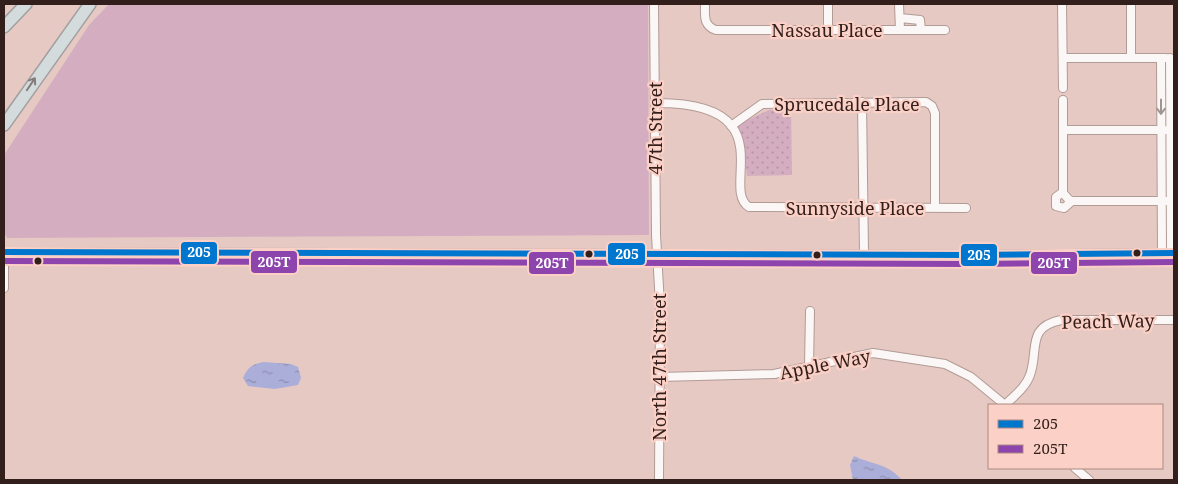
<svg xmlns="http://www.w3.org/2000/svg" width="1178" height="484" viewBox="0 0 1178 484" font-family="'Noto Serif',serif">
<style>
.grass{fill:#d4aec0}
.park{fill:url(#park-dots)}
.water{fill:url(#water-ripples)}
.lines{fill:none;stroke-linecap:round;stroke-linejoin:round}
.minor-casing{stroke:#b19b96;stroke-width:10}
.highway-casing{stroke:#a19f9f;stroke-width:14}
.minor{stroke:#fbf7f6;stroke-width:8}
.highway{stroke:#d4dbdc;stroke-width:11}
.bus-1-casing{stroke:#fbd0c6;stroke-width:10}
.bus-2-casing{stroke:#fbd0c6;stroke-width:10}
.bus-1{stroke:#0076ce;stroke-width:6}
.bus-2{stroke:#8e44ad;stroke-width:6}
.oneway{stroke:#837c7b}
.oneway2{stroke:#a19593}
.bus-dot{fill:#321e1a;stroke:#fbd0c6;stroke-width:2}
.labels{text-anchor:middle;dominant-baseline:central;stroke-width:4.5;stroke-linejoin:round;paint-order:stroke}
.street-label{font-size:18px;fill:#321e1a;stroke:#fbd0c6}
.line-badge{stroke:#fbd0c6;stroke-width:2}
.badge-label{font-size:14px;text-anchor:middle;font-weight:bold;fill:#fff}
</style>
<defs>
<pattern id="park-dots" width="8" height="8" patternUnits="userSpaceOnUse" patternTransform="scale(1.25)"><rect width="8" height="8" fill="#d4aec0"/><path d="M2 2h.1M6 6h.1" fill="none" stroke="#b695a4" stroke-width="1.8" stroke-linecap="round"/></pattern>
<pattern id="water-ripples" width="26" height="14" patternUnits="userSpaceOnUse" patternTransform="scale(1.25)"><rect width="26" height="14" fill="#abaed9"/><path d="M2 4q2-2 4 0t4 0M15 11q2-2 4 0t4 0" fill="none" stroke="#8c8daf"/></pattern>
</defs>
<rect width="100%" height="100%" fill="#e6c9c3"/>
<path class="grass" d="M109 4H648L649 235 7 238 4 233V155L89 25Z"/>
<path class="park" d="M769 110H791L792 175 747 176 743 139 735 126Z"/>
<path class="water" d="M264 362 291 364 298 367 301 378 298 385 275 389 248 386 243 378C248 367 252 364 264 362Z
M854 456C873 465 887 463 902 480H853L850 465Z"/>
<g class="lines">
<defs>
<path id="minor" d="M654 4 656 235 660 305 659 480
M705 4C705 15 703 26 716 30H945
M828 4V30
M899 4 900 30
M1062 4 1063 88
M900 18 920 20 921 30
M1063 58H1166
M1131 58V4
M1161 58 1162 253
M1170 58 1171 253
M1063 100V193L1070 201H1174
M862 102 864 253
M655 103C787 102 719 189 749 207L966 208
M731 126 762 104 926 102 932 106 935 113V208
M1063 130H1165
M1063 192 1056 197V206L1064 208 1072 201
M4 252 970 255 1174 253
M4 288V252
M809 367 810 311
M660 377 774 374 873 353 945 364 971 377 1005 405
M1005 405C1014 396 1026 387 1030 375 1039 350 1026 327 1061 320H1174
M1075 468 1089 480"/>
<path id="highway" d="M4 27 26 4
M4 125 90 4"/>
</defs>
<use href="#minor" class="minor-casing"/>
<use href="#highway" class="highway-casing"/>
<use href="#minor" class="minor"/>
<use href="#highway" class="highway"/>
<defs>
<path id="bus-1" d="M4 252 970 255 1174 253"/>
<path id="bus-2" d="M4 261 970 264 1174 262"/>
</defs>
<use href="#bus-1" class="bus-1-casing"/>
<use href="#bus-2" class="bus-2-casing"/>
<use href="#bus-1" class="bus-1"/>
<use href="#bus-2" class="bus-2"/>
</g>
<defs><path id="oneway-shaft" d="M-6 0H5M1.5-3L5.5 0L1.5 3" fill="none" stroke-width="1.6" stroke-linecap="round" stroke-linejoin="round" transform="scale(1.25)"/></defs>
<use class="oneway" href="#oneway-shaft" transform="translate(31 84) rotate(-56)"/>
<use class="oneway2" href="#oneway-shaft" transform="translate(1161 107) rotate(90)"/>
<g class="bus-dot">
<circle cx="1137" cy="253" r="4.5"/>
<circle cx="589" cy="254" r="4.5"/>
<circle cx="817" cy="255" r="4.5"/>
<circle cx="38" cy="261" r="4.5"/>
</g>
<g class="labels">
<g class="street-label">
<text x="827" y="30">Nassau Place</text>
<text x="847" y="104">Sprucedale Place</text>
<text transform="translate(655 128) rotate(-90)">47th Street</text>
<text x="855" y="208">Sunnyside Place</text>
<text transform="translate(1108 321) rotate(-1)">Peach Way</text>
<text transform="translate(825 364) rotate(-11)">Apple Way</text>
<text transform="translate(659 367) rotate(-90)">North 47th Street</text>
</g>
</g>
<g class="line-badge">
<rect x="180" y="241" width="38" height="24" rx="5" fill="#0076ce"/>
<rect x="607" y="242" width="39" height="24" rx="5" fill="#0076ce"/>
<rect x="960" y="243" width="38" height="24" rx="5" fill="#0076ce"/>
<rect x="250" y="250" width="48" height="24" rx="5" fill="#8e44ad"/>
<rect x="528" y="251" width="47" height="24" rx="5" fill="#8e44ad"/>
<rect x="1030" y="251" width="48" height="24" rx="5" fill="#8e44ad"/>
</g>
<g class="badge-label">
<text x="199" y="257">205</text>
<text x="627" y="259">205</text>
<text x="979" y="260">205</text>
<text x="274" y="267">205T</text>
<text x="552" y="268">205T</text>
<text x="1054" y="268">205T</text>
</g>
<rect width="1178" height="484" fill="none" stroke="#321e1a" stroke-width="10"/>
<rect x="988" y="404" width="175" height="65" fill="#fbd0c6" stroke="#ab8981"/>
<rect x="998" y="420" width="25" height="8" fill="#0076ce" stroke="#ab8981"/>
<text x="1033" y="429" font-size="15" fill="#321e1a">205</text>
<rect x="998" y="445" width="25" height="8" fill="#8e44ad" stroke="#ab8981"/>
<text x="1033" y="454" font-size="15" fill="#321e1a">205T</text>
</svg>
